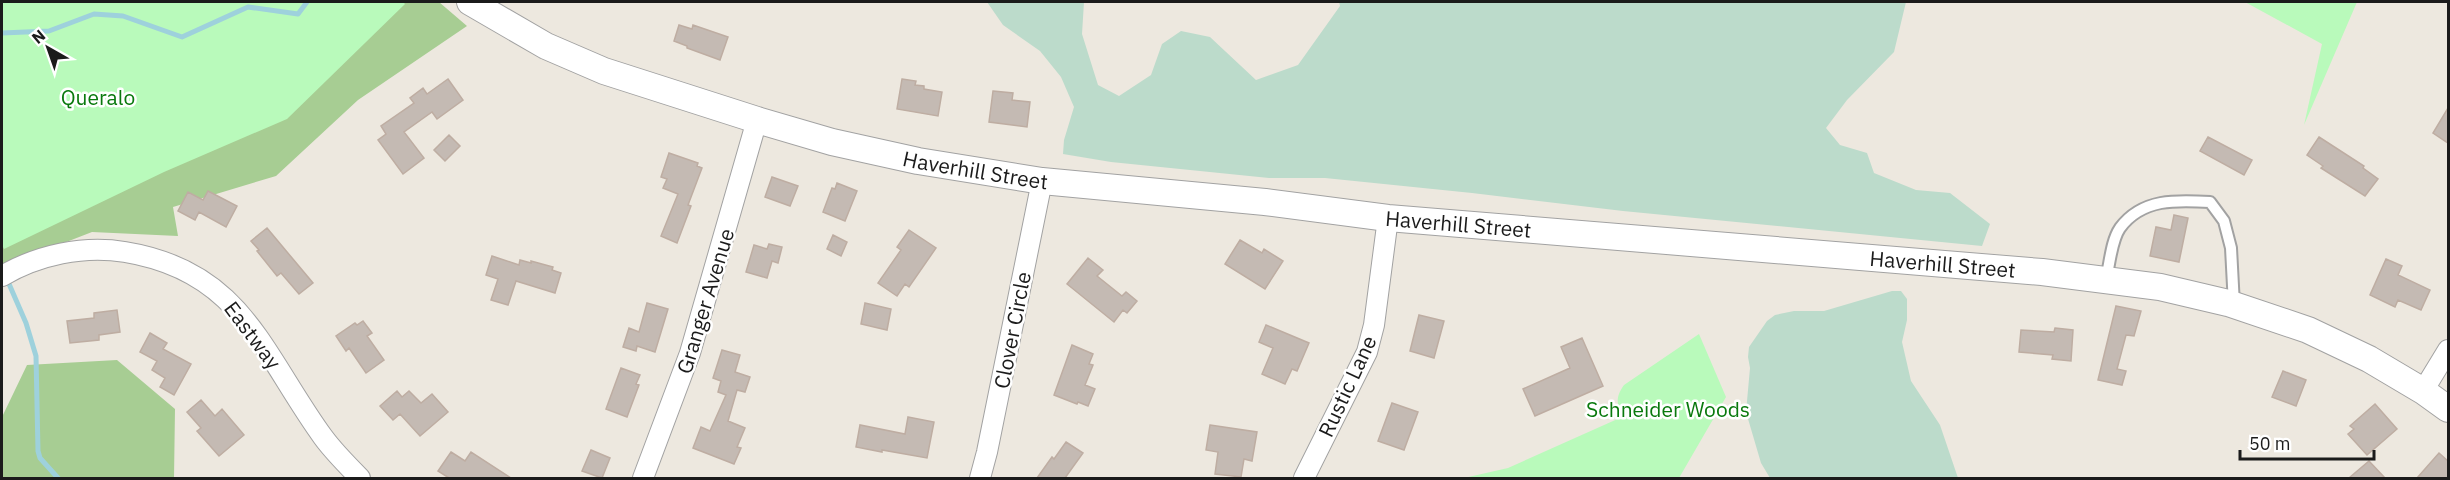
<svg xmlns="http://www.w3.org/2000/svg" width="2450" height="480" viewBox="0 0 2450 480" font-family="'IBM Plex Sans',sans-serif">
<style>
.forest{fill:#a7cd93}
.wetland{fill:#bcdbcb}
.park{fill:#b9fabb}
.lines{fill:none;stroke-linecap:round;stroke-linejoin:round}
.stream{stroke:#9ed1dc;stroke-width:5}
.building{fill:#c4bab3;stroke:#beada2;stroke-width:1.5}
.service-casing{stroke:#a2a2a2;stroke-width:14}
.minor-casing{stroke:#a2a2a2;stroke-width:22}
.tertiary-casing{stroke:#a2a2a2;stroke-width:28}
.service{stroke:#fff;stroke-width:10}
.minor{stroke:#fff;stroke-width:20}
.tertiary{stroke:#fff;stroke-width:26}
.labels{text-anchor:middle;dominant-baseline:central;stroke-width:5;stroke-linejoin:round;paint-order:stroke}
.park-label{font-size:21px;fill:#09790d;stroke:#fff}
.street-label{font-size:21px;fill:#1b1b1b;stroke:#fff}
</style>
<rect width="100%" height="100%" fill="#ede8df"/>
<path class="forest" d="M331 2H439L467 26 358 100 276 176 173 207 178 236 92 232 2 267V148Z
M117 360 175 409 174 478H2V417L27 365Z"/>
<path class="wetland" d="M987 2H1084L1082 34 1098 85 1119 96 1151 75 1162 44 1181 31 1210 37 1256 80 1298 65 1340 6 1339 2H1906L1894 52 1847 100 1826 128 1840 145 1867 153 1874 173 1916 190 1950 193 1990 224 1982 246 1623 211 1472 193 1325 178H1269L1111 162 1063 154 1064 140 1074 107 1061 77 1040 51 1003 25Z
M1892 291H1901L1907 299V320L1902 342 1911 381 1940 425 1958 478H1770L1761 463 1746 412 1750 368 1748 357 1749 347 1767 321 1775 315 1794 311H1824Z"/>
<path class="park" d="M2 2H403L405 4 287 119 164 172 4 249 2 245Z
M2245 2H2357L2304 125 2322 44Z
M1699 334 1726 397 1679 478H1464L1508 468 1622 417C1617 403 1615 398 1624 385Z"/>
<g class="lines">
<path class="stream" d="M2 33 49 31 94 14 123 16 182 37 248 7 298 14 307 2
M6 277 26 323 36 356 38 451 40 458 58 478"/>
</g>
<path class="building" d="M679 25 692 29 693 25 728 37 720 60 687 48V46L674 41Z
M448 79 463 100 437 119 432 112 404 132 424 158 403 174 378 140 386 134 381 126 414 103 410 98 423 88 427 94Z
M902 79 916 81 915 85 924 86V89L942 92 938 116 897 109Z
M993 91 1013 93 1012 100 1030 102 1027 127 989 122Z
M2448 108V143L2433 133Z
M449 135 460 146 445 161 434 150Z
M2208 137 2252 160 2244 175 2200 151Z
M2319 137 2364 166 2363 168 2378 179 2365 196 2321 168 2323 166 2307 155Z
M669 153 698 163 697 166 702 168 688 205 691 206 677 243 661 236 678 194 663 188 667 179 661 177Z
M772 177 798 186 790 206 765 197Z
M837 183 857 191 845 221 823 212 832 188 835 189Z
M208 191 237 206 226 227 199 212 195 220 178 211 188 192 203 200Z
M2174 215 2188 218 2179 262 2150 256 2156 227 2171 230Z
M267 228 313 283 299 294 281 273 277 276 257 251 259 250 251 241Z
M909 230 936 248 909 287 905 284 897 296 878 283 901 250 897 247Z
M833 235 847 242 841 256 827 249Z
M1240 240 1262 253 1264 249 1283 261 1265 289 1225 264Z
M769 244 782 247 778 263 772 261 767 278 746 272 754 245 767 249Z
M492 256 519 265 520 260 531 263V261L553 267 552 270 561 273 555 293 516 281 508 305 491 300 498 279 486 275Z
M1088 258 1103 270 1097 276 1122 296 1126 292 1137 301 1127 313 1123 310 1114 322 1067 284Z
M2386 259 2402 266 2398 275 2430 290 2421 310 2398 300 2395 307 2370 295Z
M647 303 668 309 655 352 637 346 636 351 623 347 629 328 639 332Z
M865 303 891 309 887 330 861 324Z
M2116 306 2141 311 2134 336 2126 335 2117 369 2126 371 2122 385 2098 380Z
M117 310 120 332 99 335V340L70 343 67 321 94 318V313Z
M1419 315 1444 321 1434 358 1410 351Z
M363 321 372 333 367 336 384 360 366 373 349 348 346 351 336 336 355 323 357 325Z
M1266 325 1309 343 1297 371 1292 369 1285 384 1262 374 1273 348 1259 342Z
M2055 328 2073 330 2071 361 2052 359 2053 355 2019 352 2021 330 2054 332Z
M150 333 167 343 163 349 191 364 174 395 160 387 165 378 152 370 157 361 140 352Z
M1582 338 1603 386 1535 416 1523 389 1570 368 1561 347Z
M1072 345 1093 354 1089 364 1093 365 1085 385 1095 389 1088 406 1078 402 1077 404 1054 395Z
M722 350 740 355 735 372 750 377 745 392 737 390 728 421 745 428 737 447 741 448 734 464 693 448 701 427 710 431 726 395 718 392 721 381 713 378Z
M621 368 640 375 636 384 639 385 627 417 606 409Z
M2283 371 2306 380 2296 406 2272 397Z
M397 391 402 397 409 391 421 403 432 394 448 412 420 436 400 414 393 420 380 406Z
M201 400 215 416 222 409 244 435 219 456 197 431 201 428 187 412Z
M1392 403 1418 412 1404 450 1378 441Z
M2375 404 2397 429 2367 455 2348 434 2354 429 2350 426Z
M908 417 934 422 927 458 882 450V452L856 447 860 425 905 434Z
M1210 425 1257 432 1252 461 1244 459 1241 477 1215 474 1218 452 1206 450Z
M1066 442 1083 453 1065 478H1037L1052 457 1054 459Z
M591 450 610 458 602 478 582 471Z
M451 452 465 461 471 452 511 478H449L438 471Z
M2439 453 2448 461V478H2417Z
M2369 461 2385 478H2349Z"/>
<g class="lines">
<defs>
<path id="service" d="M2106 278C2110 264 2111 241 2120 228 2142 198 2177 200 2210 202L2224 221 2231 248 2234 305"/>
<path id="minor" d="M2 276C38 255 83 245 125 252 242 271 262 353 323 437 334 452 347 465 360 478
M2423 391 2448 350
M643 478 690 353 757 120
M980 478 987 452 1042 181
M1304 478 1367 352 1374 325 1388 218"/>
<g id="tertiary">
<path id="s1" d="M470 2 546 46 604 71 757 120 832 142 918 161 1042 181 1265 202 1388 218 2042 272 2160 287 2228 303 2308 330 2369 359 2423 391 2448 409"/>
</g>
</defs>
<use href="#service" class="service-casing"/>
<use href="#minor" class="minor-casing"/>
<use href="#tertiary" class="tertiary-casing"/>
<use href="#service" class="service"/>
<use href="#minor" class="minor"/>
<use href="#tertiary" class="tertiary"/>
</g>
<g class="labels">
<g class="park-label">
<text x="98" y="97">Queralo</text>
<text x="1668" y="409">Schneider Woods</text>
</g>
<g class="street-label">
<text stroke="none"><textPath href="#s1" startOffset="536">Haverhill Street</textPath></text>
<text stroke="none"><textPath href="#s1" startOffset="1022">Haverhill Street</textPath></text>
<text stroke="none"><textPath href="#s1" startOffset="1508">Haverhill Street</textPath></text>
<text transform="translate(705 301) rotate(-73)">Granger Avenue</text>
<text transform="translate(1012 330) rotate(-79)">Clover Circle</text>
<text transform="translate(253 335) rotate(53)">Eastway</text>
<text transform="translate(1347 386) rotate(-65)">Rustic Lane</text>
</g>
</g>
<rect width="2450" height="480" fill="none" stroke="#1b1b1b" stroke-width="6"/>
<g transform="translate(48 48) rotate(320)" stroke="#ffffff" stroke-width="4.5" paint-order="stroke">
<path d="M0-4.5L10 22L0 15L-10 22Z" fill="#1b1b1b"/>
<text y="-9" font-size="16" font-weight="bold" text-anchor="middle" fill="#1b1b1b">N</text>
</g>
<path d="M2240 450v9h134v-9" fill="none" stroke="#1b1b1b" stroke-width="3"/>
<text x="2249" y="450" font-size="18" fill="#1b1b1b" stroke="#ffffff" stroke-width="4.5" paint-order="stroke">50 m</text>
</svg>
